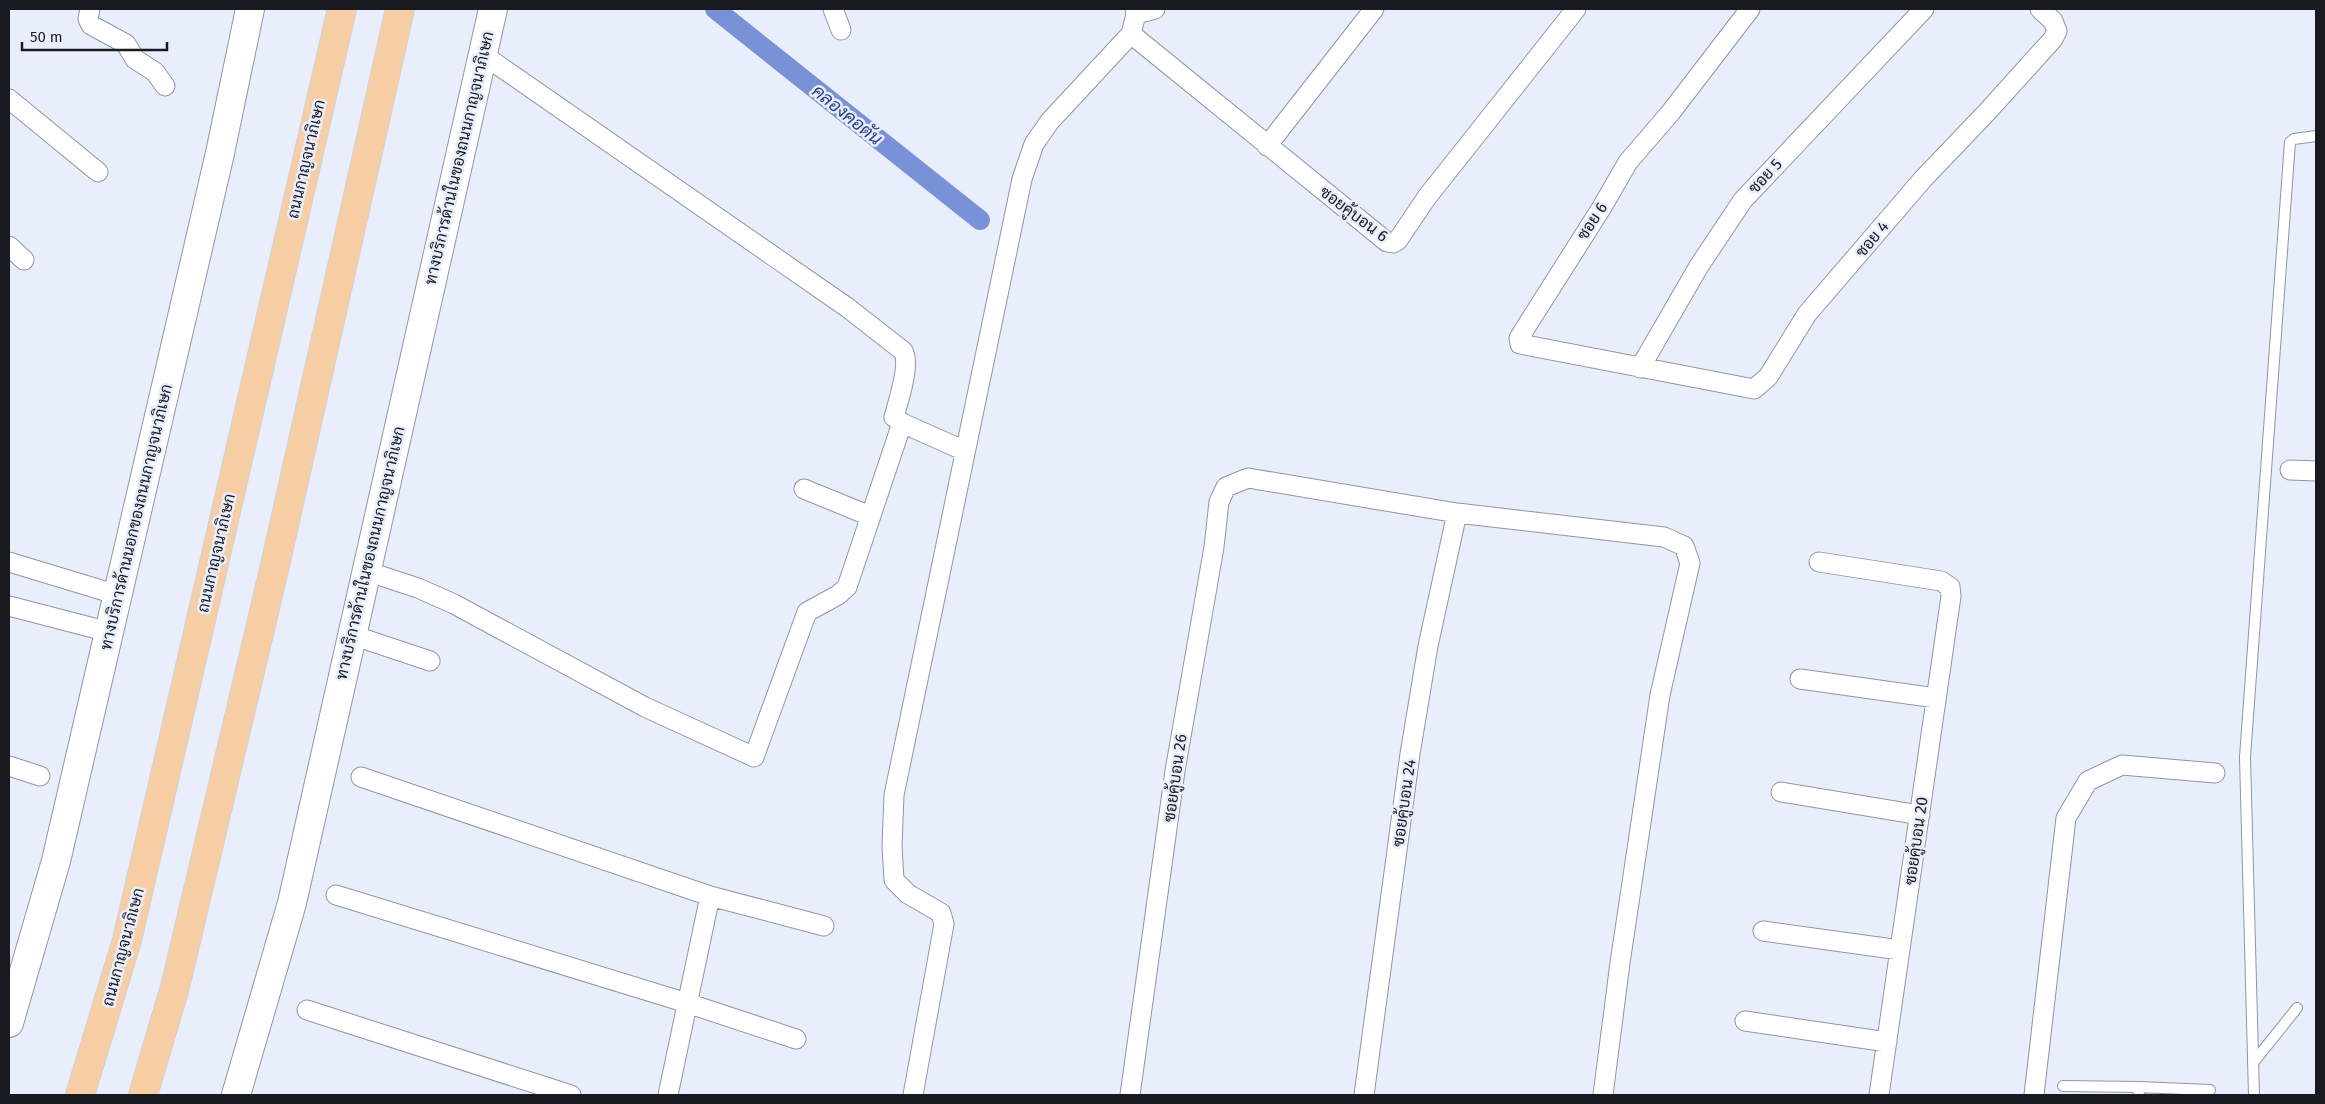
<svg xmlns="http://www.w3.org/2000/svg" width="2325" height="1104" viewBox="0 0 2325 1104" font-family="'Fira Sans',Sarabun,sans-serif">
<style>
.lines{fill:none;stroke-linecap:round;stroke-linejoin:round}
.canal{stroke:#7992d7;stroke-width:20}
.service-casing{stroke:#9096a2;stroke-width:12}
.minor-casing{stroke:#9096a2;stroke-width:21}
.secondary-casing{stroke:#9096a2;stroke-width:30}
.motorway-casing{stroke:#d1d1d2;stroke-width:30}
.service{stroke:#fff;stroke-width:10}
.minor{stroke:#fff;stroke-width:19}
.secondary{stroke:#fff;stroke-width:28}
.motorway{stroke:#f7cea4;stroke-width:28}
.labels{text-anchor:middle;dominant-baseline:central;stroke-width:5;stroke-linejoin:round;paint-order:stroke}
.street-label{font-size:16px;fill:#181a1f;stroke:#e9eefc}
.water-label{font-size:18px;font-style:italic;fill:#293e90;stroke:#e9eefc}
</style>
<rect width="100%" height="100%" fill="#e9eefc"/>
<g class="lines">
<path class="canal" d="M715 9 980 220"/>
<defs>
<path id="service" d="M2253 1063 2297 1008
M2063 1086 2138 1087
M2139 1095 2138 1087 2210 1090
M2254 1095 2245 757 2290 142 2294 139 2316 136"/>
<path id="minor" d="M90 9 88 19 91 25 126 44 135 59 155 72 165 86
M833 9 841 30
M1750 9 1671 112 1628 162 1602 207 1519 338 1520 344 1754 389 1768 377 1807 314 1923 179 1987 112 2053 39 2057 31 2053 21 2040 9
M1136 14 1155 9
M1131 34 1387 242 1393 243 1398 240 1427 197 1576 9
M482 54 848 308 903 351C911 364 898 402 894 417L902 423 965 451
M9 99 98 172
M1267 146 1374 9
M9 246 24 260
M1640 368 1699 266 1743 200 1924 9
M2290 470 2316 471
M804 489 870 516
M9 562 118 595
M1819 562 1941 581 1950 587 1951 596 1879 1095
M366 571 418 588 454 604 645 707 754 757 807 612 838 595 847 587 902 423
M9 606 109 632
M352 635 430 661
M1800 679 1936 698
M9 766 40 776
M361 777 710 896 824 926
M1781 792 1920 815
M336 895 687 1003 796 1039
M1763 931 1900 950
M307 1010 571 1095
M1745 1021 1887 1042
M668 1095 710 896
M913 1095 944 924 941 913 908 894 894 880 892 846 894 795 1022 179 1034 144 1050 121 1131 34 1136 14 1135 9
M1130 1095 1175 771 1214 547 1219 502 1226 487 1248 478 1457 513 1664 537 1684 546 1690 563 1660 695 1620 963 1603 1095
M1364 1095 1410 754 1428 646 1457 513
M2034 1095 2066 818 2088 781 2122 765 2215 773"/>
<path id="secondary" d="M9 1023 56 861 220 153 250 9
M236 1095 292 903 493 9"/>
<path id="motorway" d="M80 1095 127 940 342 9
M143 1095 175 987 273 574 400 9"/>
</defs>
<use href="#service" class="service-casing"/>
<use href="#minor" class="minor-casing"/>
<use href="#secondary" class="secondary-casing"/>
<use href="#motorway" class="motorway-casing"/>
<use href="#service" class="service"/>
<use href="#minor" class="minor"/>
<use href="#secondary" class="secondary"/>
<use href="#motorway" class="motorway"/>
</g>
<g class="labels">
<g class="street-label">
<text transform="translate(459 158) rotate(-77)">ทางบริการด้านในของถนนกาญจนาภิเษก</text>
<text transform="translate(306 159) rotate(-77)">ถนนกาญจนาภิเษก</text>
<text transform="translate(1765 176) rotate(-47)">ซอย 5</text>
<text transform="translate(1354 214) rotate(37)">ซอยคู้บอน 6</text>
<text transform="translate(1592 221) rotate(-57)">ซอย 6</text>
<text transform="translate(1872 239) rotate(-50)">ซอย 4</text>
<text transform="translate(136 517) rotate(-77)">ทางบริการด้านนอกของถนนกาญจนาภิเษก</text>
<text transform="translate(216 553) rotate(-77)">ถนนกาญจนาภิเษก</text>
<text transform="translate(370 553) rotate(-77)">ทางบริการด้านในของถนนกาญจนาภิเษก</text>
<text transform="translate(1175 778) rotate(-82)">ซอยคู้บอน 26</text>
<text transform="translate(1404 803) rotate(-82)">ซอยคู้บอน 24</text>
<text transform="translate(1916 841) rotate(-82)">ซอยคู้บอน 20</text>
<text transform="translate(123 947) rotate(-75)">ถนนกาญจนาภิเษก</text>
</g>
<g class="water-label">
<text transform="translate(847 115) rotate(39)">คลองคอตัน</text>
</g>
</g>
<rect width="2325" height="1104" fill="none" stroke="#181a1f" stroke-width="20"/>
<path d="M22 42v8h145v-8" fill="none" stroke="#181a1f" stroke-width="2.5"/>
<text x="30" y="42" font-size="15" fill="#181a1f" stroke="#e9eefc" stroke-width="4" paint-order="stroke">50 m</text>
</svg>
